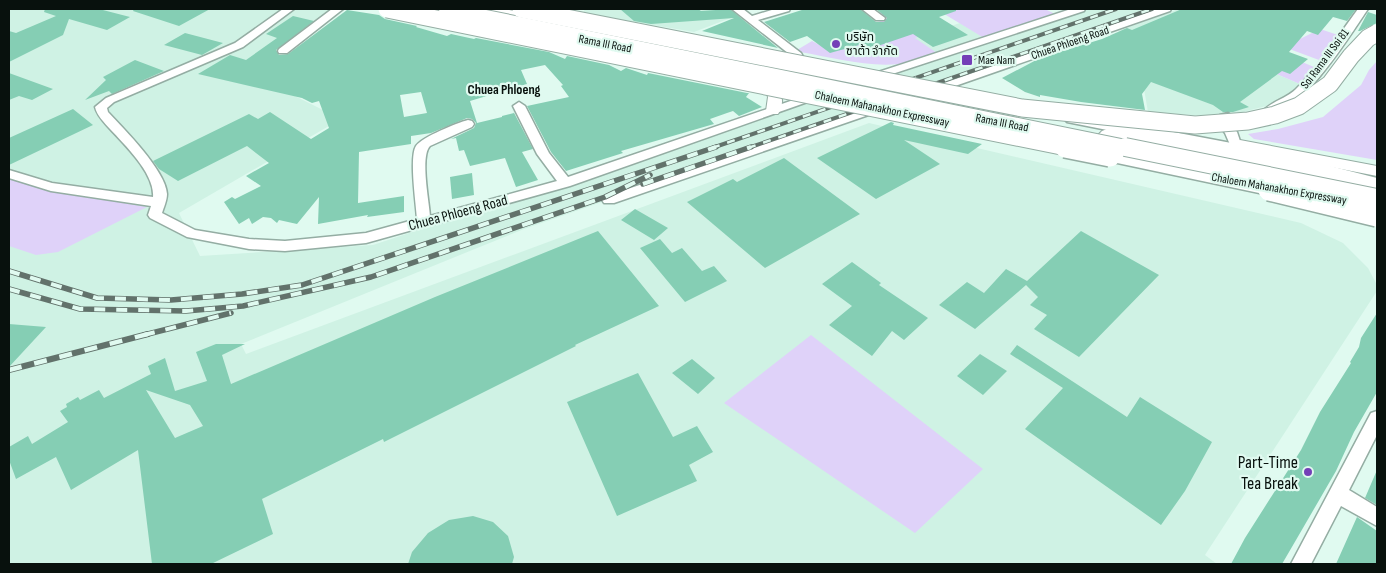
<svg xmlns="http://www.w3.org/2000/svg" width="1386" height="573" viewBox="0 0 1386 573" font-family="'Sofia Sans Condensed','Noto Sans Thai',sans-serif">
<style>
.built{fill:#cff2e4}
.green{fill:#dfd2f9}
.building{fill:#85ceb4;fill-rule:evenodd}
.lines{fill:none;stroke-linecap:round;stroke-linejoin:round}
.minor-casing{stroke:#94ada3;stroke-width:3}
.major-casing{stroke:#94ada3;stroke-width:2}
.highway-casing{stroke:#94ada3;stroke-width:3}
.minor{fill:#fff;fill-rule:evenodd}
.major{fill:#fff;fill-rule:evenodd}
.highway{fill:#fff;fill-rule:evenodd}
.rail-far2-casing{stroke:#62726b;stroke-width:4}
.rail-far1-casing{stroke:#62726b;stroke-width:5.5}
.rail-casing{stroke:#62726b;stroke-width:6}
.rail-far2{stroke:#e0faf0;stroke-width:2.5;stroke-dasharray:8;stroke-linecap:butt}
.rail-far1{stroke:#e0faf0;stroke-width:4;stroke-dasharray:11;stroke-linecap:butt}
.rail{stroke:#e0faf0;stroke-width:4.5;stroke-dasharray:13;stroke-linecap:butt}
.major-bridge-far1-casing{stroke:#94ada3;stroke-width:16;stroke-linecap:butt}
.major-bridge-casing{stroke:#94ada3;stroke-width:20;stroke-linecap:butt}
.highway-bridge-far1-casing{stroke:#94ada3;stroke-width:19;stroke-linecap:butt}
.highway-bridge-casing{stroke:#94ada3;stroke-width:24;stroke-linecap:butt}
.major-bridge-far1{stroke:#fff;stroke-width:14}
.major-bridge{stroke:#fff;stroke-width:18}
.highway-bridge-far1{stroke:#fff;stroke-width:17}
.highway-bridge{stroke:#fff;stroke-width:21}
.poi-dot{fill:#743fb7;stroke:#e0faf0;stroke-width:2}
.labels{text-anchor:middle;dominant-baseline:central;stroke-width:4.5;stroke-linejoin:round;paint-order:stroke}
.far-poi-label{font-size:12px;fill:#08110d;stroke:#e0faf0;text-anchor:start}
.far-street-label{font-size:12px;fill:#08110d;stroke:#e0faf0}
.far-neighbourhood-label{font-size:14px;font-weight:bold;fill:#08110d;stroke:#e0faf0}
.street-label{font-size:15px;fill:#08110d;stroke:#e0faf0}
.near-poi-label{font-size:18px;fill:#08110d;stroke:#e0faf0;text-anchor:end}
</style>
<rect width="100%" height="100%" fill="#e0faf0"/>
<path class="built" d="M12 9H339L277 53 231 81 293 95 341 119 179 213 200 256 373 245 933 60 914 38 960 23 990 41 1089 9H1159L524 229 241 344 246 354 869 123 1301 223 1343 243 1368 268 1377 285V291L1205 555 1217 564H9V11Z
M585 9H733L741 14 694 32 583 13Z
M1179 9H1271L1253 26 1219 50 1300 84 1278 103 1239 113 1208 116 1148 112 1144 89 1057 50 1081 42 1176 77 1193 65 1118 31Z"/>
<path class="green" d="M890 9 929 33 915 38 937 53C929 56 920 60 912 62 875 70 836 58 800 52L797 50 812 41 831 51 856 43 871 53 883 49 862 28 886 19 878 13Z
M936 9H1045L1055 14 984 38Z
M1320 29 1338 35 1319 60 1284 47Z
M1252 41 1314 67 1300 84 1218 49Z
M1377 61V160L1254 139 1248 134 1278 129 1323 117 1361 85 1369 70Z
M9 179 43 189 147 207 58 252 36 255 9 246Z
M811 335 983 469 915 533 724 403Z"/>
<path class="building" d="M45 9H99L130 17 107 30 69 19 63 35 9 62V31L16 33 56 16 44 12Z
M134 9H210L179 26 133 11Z
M620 9H698L701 11 730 9 778 48 702 31 734 18 651 24 634 21Z
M805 9H860L876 22H884L887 18 876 9H956V11L939 17 968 35 933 47 913 34 869 49 859 45 830 53 807 36 790 42 764 22Z
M1182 9H1356L1347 21 1333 17 1318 35 1307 31 1289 52 1308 59 1290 74 1282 71 1240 102 1249 107 1233 112H1223L1213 105 1151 82 1142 94 1145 110 1081 102 1040 95V97L1025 92 1002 78 1040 58 1102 39 1127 28 1132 30Z
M347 10 379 15 385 19 417 26 416 27 447 36 451 34 474 39 476 38 549 52 565 59 567 56 609 65 621 71 626 68 647 75 648 73 747 93H749L746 97 762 107 739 116 733 111 727 113 710 119 714 124 621 151 623 153 566 171 551 152 527 106 569 97 561 86 563 85 545 65 521 70 527 84 470 101 477 123 502 117V116L514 113 512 109 533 149 522 152 538 180 516 187 505 158 470 166 464 150 459 151 456 138 451 139 474 128 476 123 472 119 467 118 431 133 411 136V144L359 152 358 203 404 196V212L367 217 368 215 318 224 319 197 297 224 279 220 277 223 271 218 263 217 252 224 249 218 239 224 224 202 232 197 235 199 261 186 246 176 269 163 247 146 178 181 159 169 153 161 249 114 258 119 270 112 311 139 329 128 319 101 312 103 302 98 198 74 230 55 246 60 277 38 266 34 293 16 314 21 276 50 279 55 288 54ZM421 92 427 113 404 117 400 95Z
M1368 12 1377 15V23L1360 31H1358Z
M185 33 223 43 202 55 164 45Z
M135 60 164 71 112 94 109 91 85 100 106 80 103 77Z
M9 73 53 89 32 100 19 96 9 100Z
M73 109 93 125 9 165V138Z
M891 122 894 123 893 125 982 144 968 154 904 140 940 164 876 199 817 158Z
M784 158 860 214 765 268 687 202 733 179 737 182Z
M472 173 474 195 452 199 450 177Z
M635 209 668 228 654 240 621 220Z
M598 231 659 306 575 345 576 346 384 442 383 439 262 499 273 534 211 564H152L138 450 71 490 56 457 16 479 9 460V447L28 436 32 444 68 422 60 411 67 407 66 404 78 397 80 400 99 390 104 398 151 374 148 366 165 358 175 391 207 381 196 352 216 344H245L222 355 231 384 435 297ZM146 390 190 405 203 426 175 438Z
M1081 231 1159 275 1079 357 1034 329 1047 315 1030 305 1038 297 1026 285 975 329 939 305 967 282 984 293 1006 269 1027 281Z
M660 239 672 253 682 248 702 271 714 266 727 281 685 302 640 248Z
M852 262 881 283 879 285 928 318 904 340 892 331 872 356 829 325 852 306 822 284Z
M1377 313V392L1354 432 1336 471 1296 540 1282 564H1231L1245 538 1301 450 1320 412 1351 363 1350 362 1359 347 1361 338Z
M9 324 46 327 9 367Z
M1017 345 1127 417 1140 397 1212 442 1185 491 1161 525 1025 429 1063 388 1010 354Z
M980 354 1007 371 983 395 957 376Z
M692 359 715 378 698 394 672 373Z
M638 373 673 437 697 426 713 452 689 465 697 481 617 516 567 402Z
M1377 470V505L1365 498Z
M473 516 493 522 508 536 514 557 512 564H408L412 552 428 533 449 520Z
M1357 517 1377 531V564H1336Z"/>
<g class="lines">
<defs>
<path id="minor" d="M283 9H294L243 47 114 102 107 108 108 112C124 129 166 171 167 194 167 200 164 207 162 213L195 230 249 239 285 241 366 233 417 219C416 204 409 157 416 146 422 137 457 123 468 120L472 121 474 124 472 127 430 146C420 156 429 201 430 216L557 181 537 154 513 106 519 102 525 106 549 153 568 177 808 95 1071 9H1085L1084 11 816 99 570 186 366 243 285 251 249 249 187 237 150 218 148 215 151 206 51 191 9 178V170L52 183 153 197C155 174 125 145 110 129 104 122 97 116 95 107L106 98 235 43Z
M332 9H343L287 53H279L278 51 279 49Z
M732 9H743L752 16 775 9H790L789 11 758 20 801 53 806 62 805 64H797L793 57Z
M862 9H873L885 18 884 20H876Z
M1157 9H1171L1170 11 935 93H927L925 91 927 89Z
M1358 9H1368C1352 32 1298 121 1266 113L1264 110C1271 102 1287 98 1296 89 1320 65 1338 36 1358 9Z
M879 104 883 106 885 108 883 110 614 203H604L602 200 604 197Z
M1228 113 1234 117 1229 122 1237 132 1241 144 1239 147H1231L1225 133 1217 122 1220 115Z
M1377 411V435L1349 490 1377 507V526L1341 506 1311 564H1291L1371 413Z"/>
<path id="major" d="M482 9H504L543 17 544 20 538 24 484 12Z
M631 35 693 48 700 52 693 56 626 42 624 39Z
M772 85 777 86C783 95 784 105 778 114H768L766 111 768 97 765 89 767 86Z
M1107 129 1377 182V192L1102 137 1099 134 1102 131Z
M1240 140 1377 166V176L1235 148 1232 145 1235 142Z"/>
<path id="highway" d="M1073 113 1263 149 1377 178V190L1263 161 1067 122 1064 118 1067 114Z
M1110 150 1287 187 1294 188 1297 193 1294 198 1287 199 1103 160 1101 156 1103 152Z"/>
</defs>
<use href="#minor" class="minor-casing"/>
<use href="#major" class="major-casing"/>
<use href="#highway" class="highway-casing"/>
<use href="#minor" class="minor"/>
<use href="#major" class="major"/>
<use href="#highway" class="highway"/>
<defs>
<path id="rail-far2" d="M712 148 1116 9
M748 148 1152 9"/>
<path id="rail-far1" d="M643 184 751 147
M9 271 97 298 171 300 242 294 302 285 716 147
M9 289 80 309 186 311 243 306 371 277 605 197 650 175
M144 335 231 313"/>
<path id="rail" d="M9 370 148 334"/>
</defs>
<use href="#rail-far2" class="rail-far2-casing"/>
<use href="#rail-far1" class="rail-far1-casing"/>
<use href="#rail" class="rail-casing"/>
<use href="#rail-far2" class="rail-far2"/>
<use href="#rail-far1" class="rail-far1"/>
<use href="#rail" class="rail"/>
<defs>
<path id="major-bridge-far1" d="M446 9 1131 148"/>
<path id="major-bridge" d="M1125 147 1377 198"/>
<path id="highway-bridge-far1" d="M387 9 1071 148
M521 9 1022 108 1195 125 1248 121 1275 115 1299 106 1330 84 1351 56 1368 38 1377 33"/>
<path id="highway-bridge" d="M1065 147 1110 156
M1269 190 1377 216"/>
</defs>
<use href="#major-bridge-far1" class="major-bridge-far1-casing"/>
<use href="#major-bridge" class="major-bridge-casing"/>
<use href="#highway-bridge-far1" class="highway-bridge-far1-casing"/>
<use href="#highway-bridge" class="highway-bridge-casing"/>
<use href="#major-bridge-far1" class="major-bridge-far1"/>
<use href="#major-bridge" class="major-bridge"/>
<use href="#highway-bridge-far1" class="highway-bridge-far1"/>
<use href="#highway-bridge" class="highway-bridge"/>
</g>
<g class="poi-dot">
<circle cx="836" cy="44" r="5"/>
<rect x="961" y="54" width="12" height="12" rx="2.5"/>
<circle cx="1308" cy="472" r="5"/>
</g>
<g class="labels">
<g class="far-poi-label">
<text x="846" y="37">บริษัท<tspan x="846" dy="14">ซาต้า จำกัด</tspan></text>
<text x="978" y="60">Mae Nam</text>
</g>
<g class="far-street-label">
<text transform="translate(1070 43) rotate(-19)">Chuea Phloeng Road</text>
<text transform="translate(605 44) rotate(11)">Rama III Road</text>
<text transform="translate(1325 59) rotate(-53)">Soi Rama III Soi 81</text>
<text transform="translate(882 109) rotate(12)">Chaloem Mahanakhon Expressway</text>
<text transform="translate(1002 123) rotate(11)">Rama III Road</text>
<text transform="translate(1279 189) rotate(10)">Chaloem Mahanakhon Expressway</text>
</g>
<g class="far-neighbourhood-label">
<text x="504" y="89">Chuea Phloeng</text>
</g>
<g class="street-label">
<text transform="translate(458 213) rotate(-15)">Chuea Phloeng Road</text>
</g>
<g class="near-poi-label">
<text x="1298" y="462">Part-Time<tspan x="1298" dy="21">Tea Break</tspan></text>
</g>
</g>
<rect width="1386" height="573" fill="none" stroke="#08110d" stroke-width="20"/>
</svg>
